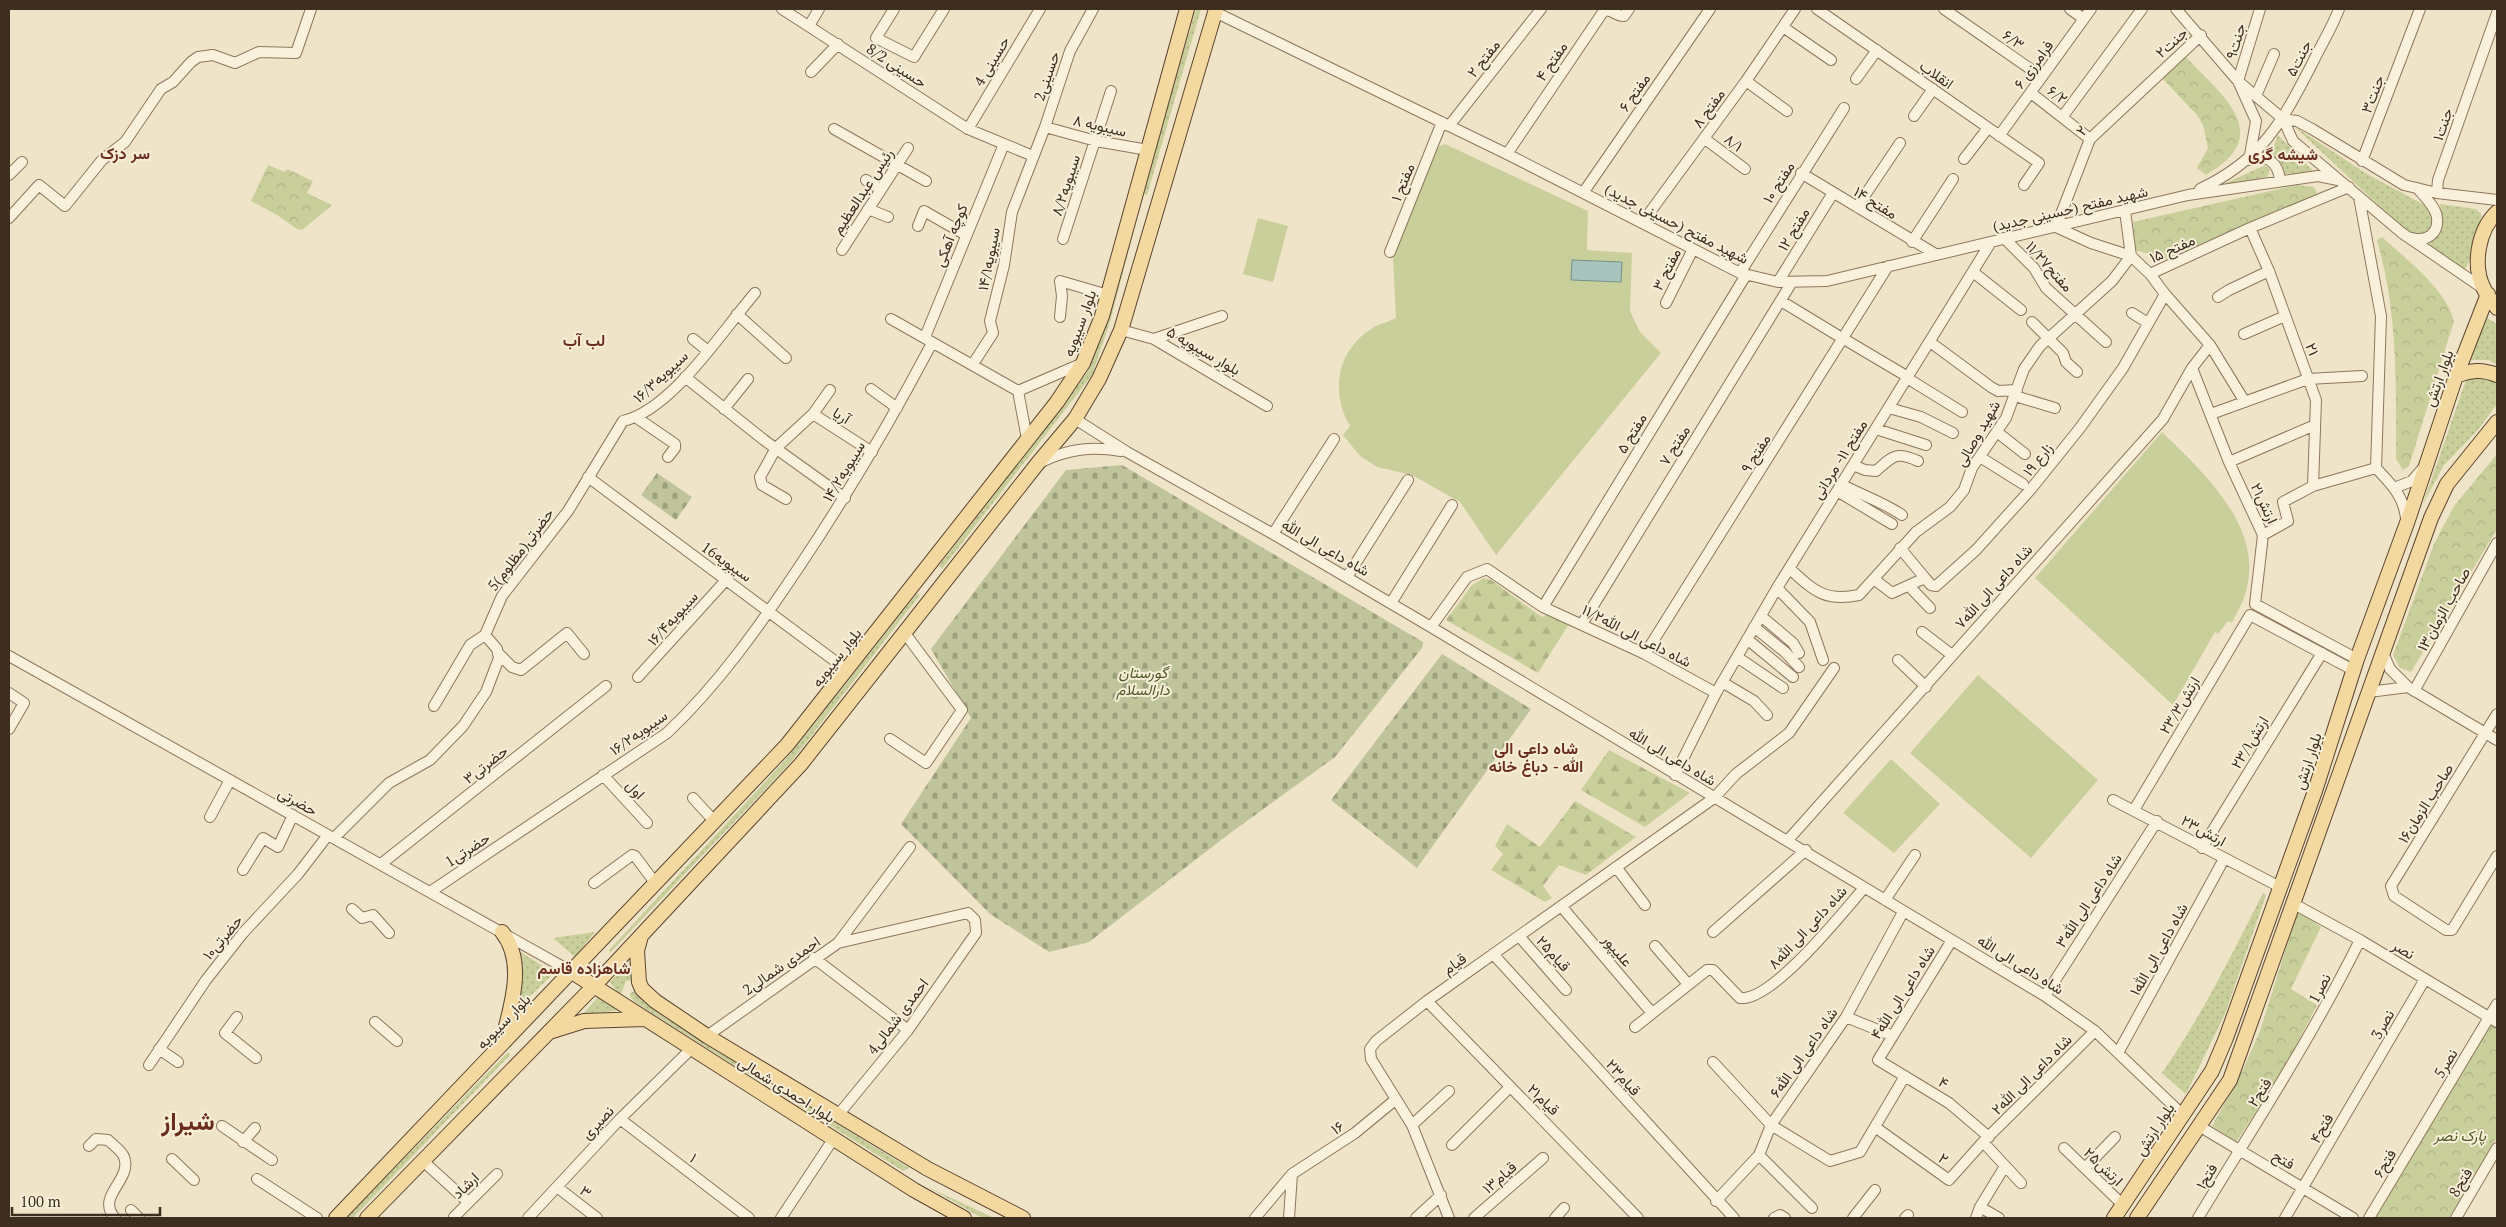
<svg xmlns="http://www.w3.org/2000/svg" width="2506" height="1227" viewBox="0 0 2506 1227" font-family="'PT Serif',Vazirmatn,serif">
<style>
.grass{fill:url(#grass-dots)}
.forest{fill:url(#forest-firs)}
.cemetery{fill:url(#cemetery-stones)}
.park{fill:url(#park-crowns)}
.pitch{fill:#c9cf9b}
.water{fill:#a9c4bc;stroke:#6f938a}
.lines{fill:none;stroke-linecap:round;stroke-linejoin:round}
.minor-casing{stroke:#8d765c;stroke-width:12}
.major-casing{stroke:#5b4430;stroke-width:16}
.minor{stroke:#faf1dc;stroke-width:10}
.major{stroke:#f3d9a0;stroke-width:14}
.labels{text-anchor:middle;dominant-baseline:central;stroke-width:4;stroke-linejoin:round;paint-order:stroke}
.street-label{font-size:15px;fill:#3d2e20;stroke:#f7eed8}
.park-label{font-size:15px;font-style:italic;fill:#4d5a26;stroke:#f7eed8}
.neighbourhood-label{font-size:16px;font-weight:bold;fill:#6b2e1e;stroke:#f7eed8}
.town-label{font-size:25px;font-weight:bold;fill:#6b2e1e;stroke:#f7eed8}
</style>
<defs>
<pattern id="grass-dots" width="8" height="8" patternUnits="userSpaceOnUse" patternTransform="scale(1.25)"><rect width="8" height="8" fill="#c9cf9b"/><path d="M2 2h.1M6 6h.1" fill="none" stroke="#aeb285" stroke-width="1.8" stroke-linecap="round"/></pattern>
<pattern id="forest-firs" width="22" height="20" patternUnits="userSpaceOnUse" patternTransform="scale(1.25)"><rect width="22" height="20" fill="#c9cf9b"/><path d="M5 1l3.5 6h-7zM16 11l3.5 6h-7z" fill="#aeb285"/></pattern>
<pattern id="cemetery-stones" width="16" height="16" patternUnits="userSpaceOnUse" patternTransform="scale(1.25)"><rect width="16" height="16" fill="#bfc49a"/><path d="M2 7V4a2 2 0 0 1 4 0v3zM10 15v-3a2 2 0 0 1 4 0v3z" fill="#9ca07d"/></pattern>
<pattern id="park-crowns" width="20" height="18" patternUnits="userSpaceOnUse" patternTransform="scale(1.25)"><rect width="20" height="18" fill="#c9cf9b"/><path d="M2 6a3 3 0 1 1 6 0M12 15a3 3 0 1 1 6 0" fill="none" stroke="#aeb285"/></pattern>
</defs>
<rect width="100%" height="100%" fill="#f0e4c8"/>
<path class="grass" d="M1196 9H1201L1147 195 1142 194Z
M2294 126 2367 174 2430 208 2434 218 2432 229 2419 237 2405 230Z
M2278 135 2314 172 2283 174 2282 166 2271 153Z
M2263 166H2266L2270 170 2267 177 2215 188Z
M2440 204 2476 209 2482 215C2475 233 2476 255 2464 270L2425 244C2441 237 2443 219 2440 204Z
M1131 228 1134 230 1110 322 1092 375 942 569 939 566 1088 371Z
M2482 315 2497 324V365L2489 360H2465Z
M2468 374 2492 378 2497 382V404L2477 431 2444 465 2423 504Z
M917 593 920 595 791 762 610 953 609 950 788 757Z
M2263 893 2266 895 2225 1014 2186 1094 2162 1073C2201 1017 2232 954 2263 893Z
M595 932 575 957 553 938Z
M519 951 554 973 515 1011 521 984Z
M633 958 636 980 626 981 620 996 610 982Z
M635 991 761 1079 760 1082 635 1002 630 996V993Z
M599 996 621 1010 582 1015Z
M508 1052 510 1055 353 1218H346Z
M774 1085 909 1168 903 1171 770 1088Z
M928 1187 994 1218H982Z"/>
<path class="forest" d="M1484 578 1491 580 1542 617 1549 614 1569 624 1538 673 1446 620 1472 585Z
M1609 750 1690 793 1645 827 1581 790Z
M1575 801 1636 837 1586 875 1559 865 1543 886 1552 898 1545 902 1491 870 1503 854 1495 846 1507 824 1540 847Z"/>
<path class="cemetery" d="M1122 465 1423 642 1422 648 1335 757 1229 834 1089 942 1049 952 990 914 901 824 971 718 931 649 1066 470Z
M657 473 692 497 676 520 641 495Z
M1442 654 1531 709 1417 868 1331 800Z"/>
<path class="park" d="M2185 56C2221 95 2277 134 2206 175L2197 168 2208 148 2203 125 2197 115 2163 79Z
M268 165 285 172 287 169 313 181 307 193 332 205 302 230 297 229 277 215 251 201Z
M2297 185 2314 187 2317 194 2169 260 2135 250 2133 222Z
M2382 237C2406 259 2446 289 2454 321L2409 466 2403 470 2396 459C2396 382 2398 314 2377 240Z
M2497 454V529L2411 672 2400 668 2393 655 2434 544 2454 506Z
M2298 910 2321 927 2291 989 2317 1005 2284 1069 2236 1142 2212 1126 2242 1072 2260 1031Z
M2489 1018 2497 1024V1137L2449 1218H2376Z"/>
<path class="pitch" d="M1445 144 1588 211 1587 250 1632 253 1630 311 1640 332 1661 353 1496 555 1460 502 1412 475 1377 467 1360 456 1343 435 1350 426C1330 392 1337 351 1371 329 1378 324 1388 322 1396 318L1393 257 1433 149Z
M1258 218 1288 226 1273 282 1243 274Z
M2162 432C2202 471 2262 525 2247 587 2245 599 2237 612 2232 623L2228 621 2218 634 2215 632 2173 705 2035 578Z
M1978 675 2098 780 2031 858 1910 753Z
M1891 759 1940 804 1894 853 1843 813Z"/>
<path class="water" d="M1572 260 1622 262 1621 282 1571 280Z"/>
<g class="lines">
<defs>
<path id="minor" d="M782 9 968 129 1033 156
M894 9 876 38 914 57 944 9
M1817 9 2039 163 2024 185
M1944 9 2042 77
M2070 9 2084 19
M2176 9 2238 81 2283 119 2293 141 2402 233 2484 289
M1215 12 1507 154 1740 273 1778 282 1827 281 2188 195 2318 176 2338 180
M809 26 819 9
M1783 27 1831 60
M2201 35 2090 139 2056 227 2091 243 2131 256 2150 274 2250 228 2349 187
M811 72 838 44
M1856 79 1877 50
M1746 81 1787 111
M2031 93 2090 139
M2256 96 2274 54
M1914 116 1933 89
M2063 116 2142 9
M2283 119 2297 121 2312 129 2404 185 2437 193 2497 200
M1449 126 1541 9
M1045 127 1096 141 1148 150
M834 129 926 181
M968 129 1040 9
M1999 136 2091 9
M1705 139 1745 169
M1507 154 1603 12C1611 7 1616 17 1624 16L1629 9
M2250 155 2256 121 2238 81 2260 9
M1964 159 1988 128
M2249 160C2266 153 2278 162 2280 180
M2362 161 2420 9
M1801 173 1937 255
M9 175 22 162
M866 180 881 190
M2200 189C2262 160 2282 122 2312 64 2321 45 2332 28 2339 9
M1583 193 1710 9
M2437 193 2438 180 2497 13
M2359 197 2381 316 2376 468C2391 484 2404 496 2406 519
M1857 207 1900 143
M868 209 888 217
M9 218 39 185 65 206 102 160 125 142 161 89 173 82 191 62 198 57 213 55 235 63 259 52 296 53 311 9
M1642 223 1746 81 1795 9
M918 226 924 211 966 235
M2250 228 2269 271 2316 400 2313 486
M2004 238 2034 268 2046 288 2106 342
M2412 238C2426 242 2439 234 2437 218 2436 207 2424 196 2417 188
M1063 239 1111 91
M1912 242 1953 179
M842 250 908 148
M1390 252 1442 122
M1973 272 2021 310
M1740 273 1844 108
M1778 282 1833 193
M2165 294 2210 345 2245 402
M2218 297 2229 290 2269 271
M1781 301 1837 335
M1666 303 1693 249
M2132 313 2148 323
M737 314 786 358
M1060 317 1062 296 1060 281 1108 295
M891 319 1018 391
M2032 322 2063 353 2066 362 2077 372
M1121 330 1154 339 1267 406
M2244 334 2285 316
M925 337 1004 144
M693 339 708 351
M1154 339 1222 316
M1844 339 1908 377
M1930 342 1991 387 1998 391 2017 390
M973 364 993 333 990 321 1004 265 1012 212 1045 127 1070 51 1093 9
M2192 368 2229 462 2263 535 2255 604 2357 659
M685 377 764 440 845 498
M1907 378 1962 412
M871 389 897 408
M1018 391 1083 363
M1018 391 1027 439
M2015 396 2055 408
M1889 408 1921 417 1953 433
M724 409 748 379
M813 414 872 452
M2211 414 2308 379 2362 376
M637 418 675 444V448L668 457
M1075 419 1127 452 1273 534 1431 627 2045 996 2095 1031 2183 1115
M1876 429 1926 445
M1997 432 2025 454
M1980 457 2023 484
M1041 462C1068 449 1092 446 1121 451
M2229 462 2315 425
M1853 465 1865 470 1876 471C1893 456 1896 451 1918 461
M588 477 847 670
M1841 484C1859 494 1887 504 1902 515
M2394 488 2412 481 2423 468
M1837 491 1892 524
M786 499 762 485 760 477 776 448 813 414 830 390
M1273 534 1334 439
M2263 535 2288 521 2283 502 2313 486 2376 468
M1900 548 1925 578
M1790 569C1814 591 1825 602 1859 595L1916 532 1950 507 1964 490 1972 468 2006 418 2024 369 2040 346 2112 281 2131 256 2125 211
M1347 577 1408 480
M1875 580 1892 593 1925 578 1931 585 1936 586 1976 550 2031 489 2080 428 2123 368 2165 294 2150 274
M1909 586 1930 608
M1777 588 1810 622 1823 660
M1391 603 1452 505
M1543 607 1746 275
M1761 616 1793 643 1799 653
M1582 624 1792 282
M1431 627 1467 577 1487 569 1543 607 1645 654 1716 693
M1754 627 1785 652 1799 667
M1922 632 1952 655
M1747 639 1793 677
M2383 653 2390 669 2408 687 2497 740
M499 654 512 667 521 670 567 633 584 654
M1645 654 1888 266
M9 656 572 972
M1737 657 1783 688
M1898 660 1926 687
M638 677 727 579
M1722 682 1754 701 1767 715
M2414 691 2497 543
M2369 692 2408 687
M9 693 24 703 9 729
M434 706 470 645 485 635
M2497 714 2391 886 2394 896 2446 930H2452L2497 856
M890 739 926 763 962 710 904 632
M603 775 647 823
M1675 775 1716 693 1777 588 1991 242
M693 798 715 822
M2113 800 2280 887
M2134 810 2250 615 2353 670
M210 817 230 780
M334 838 389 783 430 760 463 726 486 692 499 658 497 649 485 635 502 596 568 511 623 421C672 410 722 331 755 293
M1788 840 2163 419 2192 368 2210 345
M2202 848 2322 653
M381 864 606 686
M1616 867 1645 905
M243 870 263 838 278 847 293 815
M594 883 632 855 635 856 656 884
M430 892 667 733C719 684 761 624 801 564 849 492 892 419 932 343
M1885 900 1915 855
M2294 904 2360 940 2497 1022
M1561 906 1652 1013
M352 909 362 918 373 915 389 933
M1713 932 1806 850
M1519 936 1566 990
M1952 940 1878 1060 1949 1103 1989 1137
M838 943 910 847
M1655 946 1688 984
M1493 954 1734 1218
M814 958 908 1030
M2045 996 2157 821
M1427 1001 1638 1218
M237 1017 225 1033 256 1058
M1846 1017 1893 1036
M375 1022 397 1041
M1635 1027 1707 970H1713L1740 998C1772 1002 1843 912 1864 888
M707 1036 838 943 968 913 975 920 976 933 908 1030 838 1115
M159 1049 178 1062
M2118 1053 2224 859
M1713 1062 1771 1125 1830 1161 1860 1152 1905 1076
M149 1065 206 980 243 933 298 874 328 835
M620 1119 749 1218
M1412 1125 1449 1091
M222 1126 272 1160
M2199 1126 2353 1218
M1875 1127 1949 1180 1983 1142 2095 1031
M243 1142 255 1128
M1983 1142 2021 1183
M1452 1145 1510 1087
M89 1146 96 1139 108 1140C113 1145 122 1151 124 1157 133 1180 95 1196 115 1218
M2064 1148 2123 1205
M1759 1155 1812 1208
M172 1159 194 1180
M423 1161 468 1202
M2085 1168 2115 1137
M257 1179 317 1218
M557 1187 597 1218
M1716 1201 1759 1155 1771 1125 1846 1017 1903 912
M1980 1207 1999 1218
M131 1210 139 1218
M454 1217 497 1174
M528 1218 620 1119 692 1048
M781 1218 834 1138
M1255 1218 1292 1174 1355 1133 1395 1100
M1289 1218 1292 1174
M1416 1218 1441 1195
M1449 1218 1412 1125 1371 1059 1370 1049 1376 1041 1427 1001 1714 798 1736 774 1789 733 1834 668
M1474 1218 1543 1158
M1555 1218 1564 1208
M1774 1218 1780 1215 1785 1218
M1853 1218 1875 1190
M1905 1218 1908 1215
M1976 1218 1980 1207 2005 1166
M2198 1218C2254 1126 2312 1037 2360 940
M2285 1218 2425 979
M2369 1218 2497 1004
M2456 1218 2497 1148"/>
<path id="major" d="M2497 212C2478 230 2472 266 2484 289 2487 296 2493 302 2497 308
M2456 376C2471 370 2482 369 2497 375
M641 936 637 951 639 982 642 989 655 1001 707 1036 928 1169 1023 1218
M572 972 914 1190 964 1218
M549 1032 584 1021 644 1019
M501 1045C510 1010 527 963 502 932
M336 1218 787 745 1057 402 1083 363 1102 316 1187 9
M367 1218 594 986 801 764 1038 463 1075 419 1099 379 1121 330 1216 9
M2114 1218 2212 1071 2226 1038 2315 791 2357 659 2407 523 2456 376 2488 294
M2137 1218 2230 1080 2431 518 2447 484 2497 422"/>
</defs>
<use href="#minor" class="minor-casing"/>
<use href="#major" class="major-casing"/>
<use href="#minor" class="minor"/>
<use href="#major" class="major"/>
</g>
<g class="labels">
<g class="street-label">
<text transform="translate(2014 39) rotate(35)">۶/۳</text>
<text transform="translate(2235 41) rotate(-73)">جنت۹</text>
<text transform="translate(2171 42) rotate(-42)">جنت۲</text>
<text transform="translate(1483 58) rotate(-52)">مفتح ۲</text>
<text transform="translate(2298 58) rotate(-63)">جنت۵</text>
<text transform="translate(991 61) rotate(-59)">حسینی 4</text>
<text transform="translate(1551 61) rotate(-56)">مفتح ۴</text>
<text transform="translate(2033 64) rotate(-54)">فرامرزی ۶</text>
<text transform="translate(897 65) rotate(33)">8/2 حسینی</text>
<text transform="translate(1937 74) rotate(35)">انقلاب</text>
<text transform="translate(1046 76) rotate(-71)">حسینی2</text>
<text transform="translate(1634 92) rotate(-55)">مفتح ۶</text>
<text transform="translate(2058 94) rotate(36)">۶/۲</text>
<text transform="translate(2372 94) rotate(-69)">جنت۳</text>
<text transform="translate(1708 108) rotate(-54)">مفتح ۸</text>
<text transform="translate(2442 124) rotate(-71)">جنت۱</text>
<text transform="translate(1100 125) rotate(13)">سیبویه ۸</text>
<text transform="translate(2081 130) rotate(-54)">۲</text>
<text transform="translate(1734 142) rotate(37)">۸/۱</text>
<text transform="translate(1402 182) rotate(-68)">مفتح ۱</text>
<text transform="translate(1778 182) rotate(-58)">مفتح ۱۰</text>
<text transform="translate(1065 185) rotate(-72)">سیبویه۸/۲</text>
<text transform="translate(862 191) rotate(-57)">رئیس عبدالعظیم</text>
<text transform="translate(1876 202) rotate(32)">مفتح ۱۴</text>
<text transform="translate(2070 208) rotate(-13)">شهید مفتح (حسینی جدید)</text>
<text transform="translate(1677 223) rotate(27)">شهید مفتح (حسینی جدید)</text>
<text transform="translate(1793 229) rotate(-59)">مفتح ۱۲</text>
<text transform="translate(950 235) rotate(-68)">کوچه آهکی</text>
<text transform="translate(2172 248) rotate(-24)">مفتح ۱۵</text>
<text transform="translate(988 259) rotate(-79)">سیبویه۱۴/۱</text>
<text transform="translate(2050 266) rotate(48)">مفتح۱۱/۲۷</text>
<text transform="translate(1666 269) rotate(-63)">مفتح ۳</text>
<text transform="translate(1079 323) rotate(-70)">بلوار سیبویه</text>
<text transform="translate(2313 349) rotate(70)">۲۱</text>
<text transform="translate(1204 350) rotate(30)">بلوار سیبویه ۵</text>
<text transform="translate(660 376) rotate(-43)">سیبویه۱۶/۳</text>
<text transform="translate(2438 378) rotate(-70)">بلوار ارتش</text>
<text transform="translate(842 415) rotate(32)">آریا</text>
<text transform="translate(1631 433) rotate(-59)">مفتح ۵</text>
<text transform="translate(1977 433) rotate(-60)">شهید وصالی</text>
<text transform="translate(1674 445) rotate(-58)">مفتح ۷</text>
<text transform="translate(1755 453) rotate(-58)">مفتح ۹</text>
<text transform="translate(1839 459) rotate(-58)">مفتح ۱۱- مردانی</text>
<text transform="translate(2037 459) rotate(-51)">۱۹ زارع</text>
<text transform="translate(843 471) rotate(-59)">سیبویه۱۴/۲</text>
<text transform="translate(2265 503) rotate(65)">ارتش۲۱</text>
<text transform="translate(1326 547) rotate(30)">شاه داعی الی الله</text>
<text transform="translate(520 549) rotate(-53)">5حضرتی(مظلوم)</text>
<text transform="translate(727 561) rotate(35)">سیبویه16</text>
<text transform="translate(1993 586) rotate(-48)">شاه داعی الی الله۷</text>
<text transform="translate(2443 609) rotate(-61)">صاحب الزمان۱۳</text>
<text transform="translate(672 618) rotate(-48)">سیبویه۱۶/۴</text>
<text transform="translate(1637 635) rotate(27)">۱۱/۲شاه داعی الی الله</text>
<text transform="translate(836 657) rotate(-52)">بلوار سیبویه</text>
<text transform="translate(2179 705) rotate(-59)">۲۳/۳ارتش</text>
<text transform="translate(638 732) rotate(-35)">سیبویه۱۶/۲</text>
<text transform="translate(2249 742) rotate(-59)">۲۳/۱ارتش</text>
<text transform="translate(1673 756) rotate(31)">شاه داعی الی الله</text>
<text transform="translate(2307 761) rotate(-72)">بلوار ارتش</text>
<text transform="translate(485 764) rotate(-38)">حضرتی۳</text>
<text transform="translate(636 789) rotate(47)">اول</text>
<text transform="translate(298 801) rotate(29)">حضرتی</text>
<text transform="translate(2425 803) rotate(-58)">صاحب الزمان۱۶</text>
<text transform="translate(2204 830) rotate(29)">ارتش۲۳</text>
<text transform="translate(467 849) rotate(-33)">1حضرتی</text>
<text transform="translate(2088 900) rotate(-57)">شاه داعی الی الله۳</text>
<text transform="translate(1807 927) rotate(-47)">شاه داعی الی الله۸</text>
<text transform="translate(222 937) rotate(-50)">حضرتی۱۰</text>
<text transform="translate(2158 949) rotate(-61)">شاه داعی الی الله۱</text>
<text transform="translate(2404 949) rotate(31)">نصر</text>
<text transform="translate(1618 950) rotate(50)">علیپور</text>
<text transform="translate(1554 953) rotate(48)">قیام۲۵</text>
<text transform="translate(1454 963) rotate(-35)">قیام</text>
<text transform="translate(2021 964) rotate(32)">شاه داعی الی الله</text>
<text transform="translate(781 965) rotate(-35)">2احمدی شمالی</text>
<text transform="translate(2319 988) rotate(-63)">1نصر</text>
<text transform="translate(1902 992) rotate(-58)">شاه داعی الی الله۴</text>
<text transform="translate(897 1016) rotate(-53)">4احمدی شمالی</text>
<text transform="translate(503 1021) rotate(-46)">بلوار سیبویه</text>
<text transform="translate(2382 1024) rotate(-60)">3نصر</text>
<text transform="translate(1803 1052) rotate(-55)">شاه داعی الی الله۶</text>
<text transform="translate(2445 1063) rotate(-59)">5نصر</text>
<text transform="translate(2031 1074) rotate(-45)">شاه داعی الی الله۲</text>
<text transform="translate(1624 1077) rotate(48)">قیام۲۳</text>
<text transform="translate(1944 1082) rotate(32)">۴</text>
<text transform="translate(787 1089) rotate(32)">بلوار احمدی شمالی</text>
<text transform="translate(2259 1092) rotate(-57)">۲فتح</text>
<text transform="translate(1544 1099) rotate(44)">قیام۲۱</text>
<text transform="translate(597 1122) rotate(-47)">نصیری</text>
<text transform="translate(1337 1127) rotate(-33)">۱۶</text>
<text transform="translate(2321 1128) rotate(-60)">فتح۴</text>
<text transform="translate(2154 1129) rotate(-57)">بلوار ارتش</text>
<text transform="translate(694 1157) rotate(38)">۱</text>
<text transform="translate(1944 1158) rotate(36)">۲</text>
<text transform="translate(2284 1159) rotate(31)">فتح</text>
<text transform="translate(2384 1163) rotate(-59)">۶فتح</text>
<text transform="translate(2104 1166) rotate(44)">ارتش۲۵</text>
<text transform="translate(2206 1176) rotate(-59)">۱فتح</text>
<text transform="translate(1499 1177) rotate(-41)">قیام۱۳</text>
<text transform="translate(2460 1182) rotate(-59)">8فتح</text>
<text transform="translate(465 1185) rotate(-44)">ارشاد</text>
<text transform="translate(586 1191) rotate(38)">۳</text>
</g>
<g class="park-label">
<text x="1143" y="672">گورستان<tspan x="1143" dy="17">دارالسلام</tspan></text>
<text x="2460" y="1135">پارک نصر</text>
</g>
<g class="neighbourhood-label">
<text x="125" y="153">سر دزک</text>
<text x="2283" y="154">شیشه گری</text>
<text x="584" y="340">لب آب</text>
<text x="1536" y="748">شاه داعی الی<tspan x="1536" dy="18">الله - دباغ خانه</tspan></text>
<text x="584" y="968">شاهزاده قاسم</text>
</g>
<g class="town-label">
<text x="188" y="1120">شیراز</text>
</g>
</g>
<rect width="2506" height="1227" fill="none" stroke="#3d2e20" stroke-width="20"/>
<path d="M12 1207v8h148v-8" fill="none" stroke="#3d2e20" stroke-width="2.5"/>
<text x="20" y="1207" font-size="15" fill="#3d2e20" stroke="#f7eed8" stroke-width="4" paint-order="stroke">100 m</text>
</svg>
